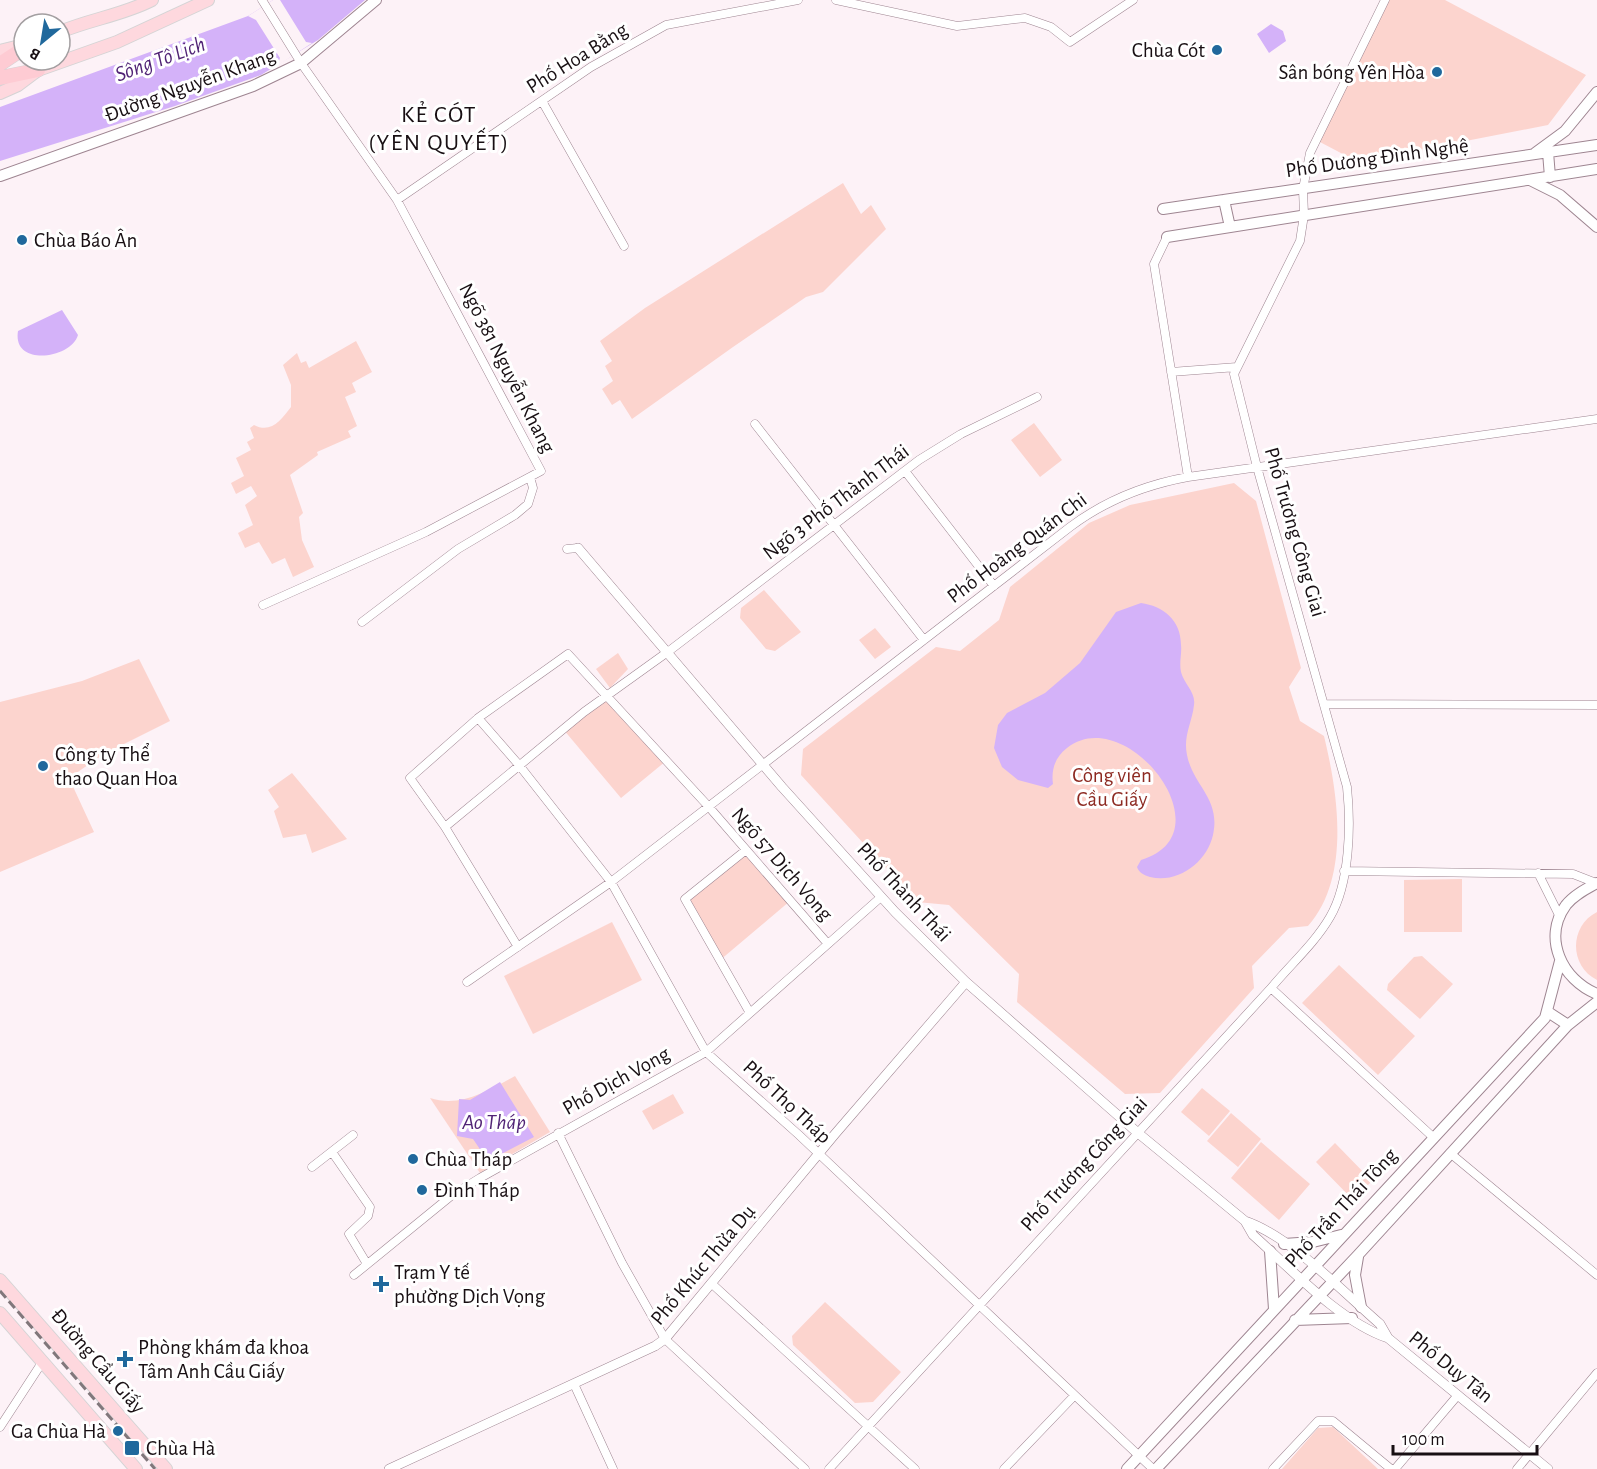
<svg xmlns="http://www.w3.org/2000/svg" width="1597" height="1469" viewBox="0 0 1597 1469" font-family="'Alegreya Sans',sans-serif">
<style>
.green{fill:#fcd4ce}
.water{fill:#d4b2f9}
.pier{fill:#fdf2f7}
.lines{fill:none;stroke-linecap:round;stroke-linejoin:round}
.minor-casing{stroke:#9e8591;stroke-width:9}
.tertiary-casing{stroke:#9e8591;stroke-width:10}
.secondary-casing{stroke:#9e8591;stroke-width:12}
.primary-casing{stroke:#d5d4d5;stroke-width:14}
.trunk-casing{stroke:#d5d4d5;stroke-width:15}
.minor{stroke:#fff;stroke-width:8}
.tertiary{stroke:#fff;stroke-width:9}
.secondary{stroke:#fff;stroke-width:10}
.primary{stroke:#fed8de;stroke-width:12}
.trunk{stroke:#fecbd3;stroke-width:14}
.rail{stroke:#81777b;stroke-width:3;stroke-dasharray:9 4.5;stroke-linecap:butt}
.poi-dot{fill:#20689c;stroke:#fff;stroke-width:2}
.labels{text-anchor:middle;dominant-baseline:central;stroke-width:6;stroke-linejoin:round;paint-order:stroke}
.poi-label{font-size:21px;fill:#180f13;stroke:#fff;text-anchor:start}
.street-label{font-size:21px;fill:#180f13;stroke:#fff}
.park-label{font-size:21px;fill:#8d2a22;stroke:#fff}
.water-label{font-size:22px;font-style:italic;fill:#512476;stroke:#fff}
.quarter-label{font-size:24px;letter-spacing:1.5px;fill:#180f13;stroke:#fff}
</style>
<rect width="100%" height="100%" fill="#fdf2f7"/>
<path class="green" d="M1388 0H1445L1586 75 1548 125 1358 162 1318 141Z
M843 183 861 214 871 205 886 229 823 292 806 297 733 347 632 419 620 400 612 405 602 389 613 381 605 366 612 361 600 341 645 308Z
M356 341 372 372 352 383 356 392 345 397 357 426 348 431 351 437 317 452 318 455 290 475 303 513 299 517 302 540 314 567 293 577 285 558 272 564 259 542 245 548 238 533 253 525 245 505 257 496 251 486 236 494 231 483 244 476 236 458 251 450 247 442 254 438 250 428 254 425C271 434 281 420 291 407V385L283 365 297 353 301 363 306 361 309 368Z
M1034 423 1062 460 1040 477 1011 440Z
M1234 483 1256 501 1301 668 1289 687 1300 721 1324 736C1338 794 1351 877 1308 926L1289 928 1252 966 1254 988 1160 1093 1125 1094 1017 1002 1019 974 949 905 917 902 801 775 803 749 936 647 960 651 999 620 1010 587 1089 523 1130 505Z
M764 590 801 632 775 651 766 649 740 618 741 608Z
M875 628 891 647 875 659 859 640Z
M618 653 628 669 610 688 596 669Z
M139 659 170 721 104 754 69 778 94 832 0 872V702L82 681Z
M608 697 666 761 621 798 563 729Z
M292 773 347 839 312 853 306 834 283 838 274 811 279 807 268 790Z
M746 850 790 901 719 961 686 904 688 895Z
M1462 879V932H1404V880Z
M1597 912V980C1569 966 1569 926 1597 912Z
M612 922 642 980 533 1034 504 976Z
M1422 956 1453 984 1420 1019 1387 990 1388 984 1414 957Z
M1339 965 1415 1036 1378 1075 1302 1003Z
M515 1076 550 1132 480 1173 430 1098C461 1108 489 1090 515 1076Z
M1202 1088 1230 1111 1209 1136 1181 1112Z
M673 1094 684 1113 653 1130 642 1111Z
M1231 1113 1261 1139 1238 1167 1207 1141Z
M1261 1142 1310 1184 1279 1220 1231 1178Z
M1335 1143 1372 1181 1353 1200 1316 1162Z
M825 1302 901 1372 873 1402 855 1403 793 1345 792 1336Z
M1333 1427 1378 1469H1282L1318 1428Z"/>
<path class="water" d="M273 0H365L318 40 261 75 175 106 0 161V107L248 16Z
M1271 24 1283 31 1286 41 1269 53 1257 34Z
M62 310 78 335C71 359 12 367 18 331Z
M1141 603C1163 606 1181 620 1181 645 1182 654 1179 662 1181 672 1184 684 1196 692 1194 705 1192 723 1183 736 1187 755 1193 786 1221 798 1213 835 1207 862 1178 884 1150 877 1144 875 1139 873 1137 867L1141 860C1230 834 1126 701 1067 748 1055 757 1051 770 1053 784L1048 788 1018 780 1002 767 994 748 998 725 1007 713 1045 693 1080 663 1116 612Z
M500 1082 534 1137 488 1161 473 1139 457 1136 459 1099 470 1100Z"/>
<path class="pier" d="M273 0H280L306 42 312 43 277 66 280 58 256 20 248 16Z"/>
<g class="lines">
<defs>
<path id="minor" d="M262 0 301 63 397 200 541 471 426 532 263 605
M836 0 957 26 1025 18 1051 27 1070 42 1133 0
M542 101 624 246
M397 200 591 67 666 25 798 0
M1167 237 1154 264 1188 477
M1171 372 1237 367
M755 424 924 640
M905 471 994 586
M567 549 578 548
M362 622 458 549 515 515 528 504 533 488 530 477
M1325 704 1597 705
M478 718 519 765 611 882 706 1052 799 1135 1153 1469
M445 827 584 712 669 651 919 460 961 434 1037 397
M746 850 685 899 750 1013
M1344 871 1573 874 1596 883
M1538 873 1560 917
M518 947 445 827 410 778 478 718 568 654 709 807 828 944
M467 982 611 882 1070 527C1106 500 1144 485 1188 477L1597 419
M1271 988 1434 1138
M558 1133 622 1263 665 1339 805 1469
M332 1152 370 1207 368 1216 349 1234 367 1264
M1450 1153 1597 1275
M312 1167 353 1135
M354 1275 451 1196 480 1178 706 1052 881 897
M711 1283 915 1469
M574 1384 613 1469
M0 1427 43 1361
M829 1469 1271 988C1290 965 1315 943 1330 917 1350 883 1351 825 1347 787L1257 467 1234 374 1300 241 1304 215 1303 189 1310 153 1385 0
M1004 1469 1074 1396
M1273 1469 1318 1421H1333L1391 1469
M1395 1469 1458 1395
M1517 1469 1597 1373"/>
<path id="tertiary" d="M578 548 782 787 895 912 966 982 1138 1133 1245 1221 1253 1235C1290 1268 1340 1322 1388 1338L1548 1469
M1245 1221C1290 1236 1343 1292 1380 1324L1388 1338
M389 1469 655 1346 665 1339 835 1134 966 982"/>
<path id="secondary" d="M1548 152 1550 177
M1535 153 1565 131 1597 92
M0 176 253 86 301 63 376 0
M1530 180 1560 195 1597 227
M1224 200 1230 227
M1163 209 1597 145
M1167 237 1597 169
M1597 883C1586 889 1574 895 1566 905 1542 938 1562 980 1597 994
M1548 1012 1568 1025
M1284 1244 1313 1242 1341 1235
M1270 1251 1274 1309
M1358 1257 1355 1275 1361 1307
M1295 1320 1352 1318
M1127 1469 1545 1018 1560 961
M1156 1469 1358 1255 1568 1025 1597 1002"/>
<path id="primary" d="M60 32C91 19 123 15 152 0
M0 51 24 45
M0 93 18 85 38 70 117 42 208 0
M0 1280 166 1469
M0 1313 136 1469"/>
<path id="trunk" d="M0 64 24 48
M0 78 38 70"/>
</defs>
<use href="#minor" class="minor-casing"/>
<use href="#tertiary" class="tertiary-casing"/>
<use href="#secondary" class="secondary-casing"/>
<use href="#primary" class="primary-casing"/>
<use href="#trunk" class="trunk-casing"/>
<use href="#minor" class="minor"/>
<use href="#tertiary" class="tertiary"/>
<use href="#secondary" class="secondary"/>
<use href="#primary" class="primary"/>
<use href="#trunk" class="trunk"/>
<path class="rail" d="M0 1291 155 1469"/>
</g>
<g class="poi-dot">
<circle cx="1217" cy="50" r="6"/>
<circle cx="1437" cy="72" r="6"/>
<circle cx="22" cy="240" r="6"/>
<circle cx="43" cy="766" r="6"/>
<circle cx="413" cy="1159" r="6"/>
<circle cx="422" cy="1190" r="6"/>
<path d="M378 1275h6v6h6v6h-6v6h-6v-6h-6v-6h6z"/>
<path d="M122 1350h6v6h6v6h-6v6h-6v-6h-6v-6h6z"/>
<circle cx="118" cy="1431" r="6"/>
<rect x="124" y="1440" width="16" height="16" rx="3"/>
</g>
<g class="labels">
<g class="poi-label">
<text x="1205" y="50" text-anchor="end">Chùa Cót</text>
<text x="1425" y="72" text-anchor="end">Sân bóng Yên Hòa</text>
<text x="34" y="240">Chùa Báo Ân</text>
<text x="55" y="754">Công ty Thể<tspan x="55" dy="24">thao Quan Hoa</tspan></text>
<text x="425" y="1159">Chùa Tháp</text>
<text x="434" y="1190">Đình Tháp</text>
<text x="394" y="1272">Trạm Y tế<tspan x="394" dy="24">phường Dịch Vọng</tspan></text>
<text x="138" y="1347">Phòng khám đa khoa<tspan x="138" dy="24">Tâm Anh Cầu Giấy</tspan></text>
<text x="106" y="1431" text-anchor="end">Ga Chùa Hà</text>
<text x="146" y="1448">Chùa Hà</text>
</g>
<g class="street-label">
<text transform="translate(577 58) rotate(-32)">Phố Hoa Bằng</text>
<text transform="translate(190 85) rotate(-20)">Đường Nguyễn Khang</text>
<text transform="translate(1377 158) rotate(-8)">Phố Dương Đình Nghệ</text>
<text transform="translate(507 368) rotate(63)">Ngõ 381 Nguyễn Khang</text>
<text transform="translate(836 502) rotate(-37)">Ngõ 3 Phố Thành Thái</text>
<text transform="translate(1295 532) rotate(74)">Phố Trương Công Giai</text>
<text transform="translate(1017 548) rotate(-37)">Phố Hoàng Quán Chi</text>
<text transform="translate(782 864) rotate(49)">Ngõ 57 Dịch Vọng</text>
<text transform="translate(904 892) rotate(47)">Phố Thành Thái</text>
<text transform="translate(616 1081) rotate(-29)">Phố Dịch Vọng</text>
<text transform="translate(787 1102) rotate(43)">Phố Thọ Tháp</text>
<text transform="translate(1084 1164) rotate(-47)">Phố Trương Công Giai</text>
<text transform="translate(1341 1208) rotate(-47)">Phố Trần Thái Tông</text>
<text transform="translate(703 1265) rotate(-50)">Phố Khúc Thừa Dụ</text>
<text transform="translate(98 1361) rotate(49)">Đường Cầu Giấy</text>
<text transform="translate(1451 1367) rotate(39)">Phố Duy Tân</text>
</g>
<g class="park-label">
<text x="1112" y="775">Công viên<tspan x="1112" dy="24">Cầu Giấy</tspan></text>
</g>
<g class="water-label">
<text transform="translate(160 59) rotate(-20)">Sông Tô Lịch</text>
<text x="494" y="1122">Ao Tháp</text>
</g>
<g class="quarter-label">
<text x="439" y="115">KẺ CÓT<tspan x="439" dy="28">(YÊN QUYẾT)</tspan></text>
</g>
</g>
<g transform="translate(42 42) rotate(210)"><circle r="28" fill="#ffffff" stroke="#a39fa1" stroke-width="1.5"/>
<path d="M0-4.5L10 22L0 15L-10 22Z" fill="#20689c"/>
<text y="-9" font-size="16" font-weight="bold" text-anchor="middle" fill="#180f13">B</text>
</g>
<path d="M1393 1445v9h144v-9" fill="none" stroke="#180f13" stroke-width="3"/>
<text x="1402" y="1445" font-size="18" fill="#180f13" stroke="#ffffff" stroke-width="4.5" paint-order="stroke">100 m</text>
</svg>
